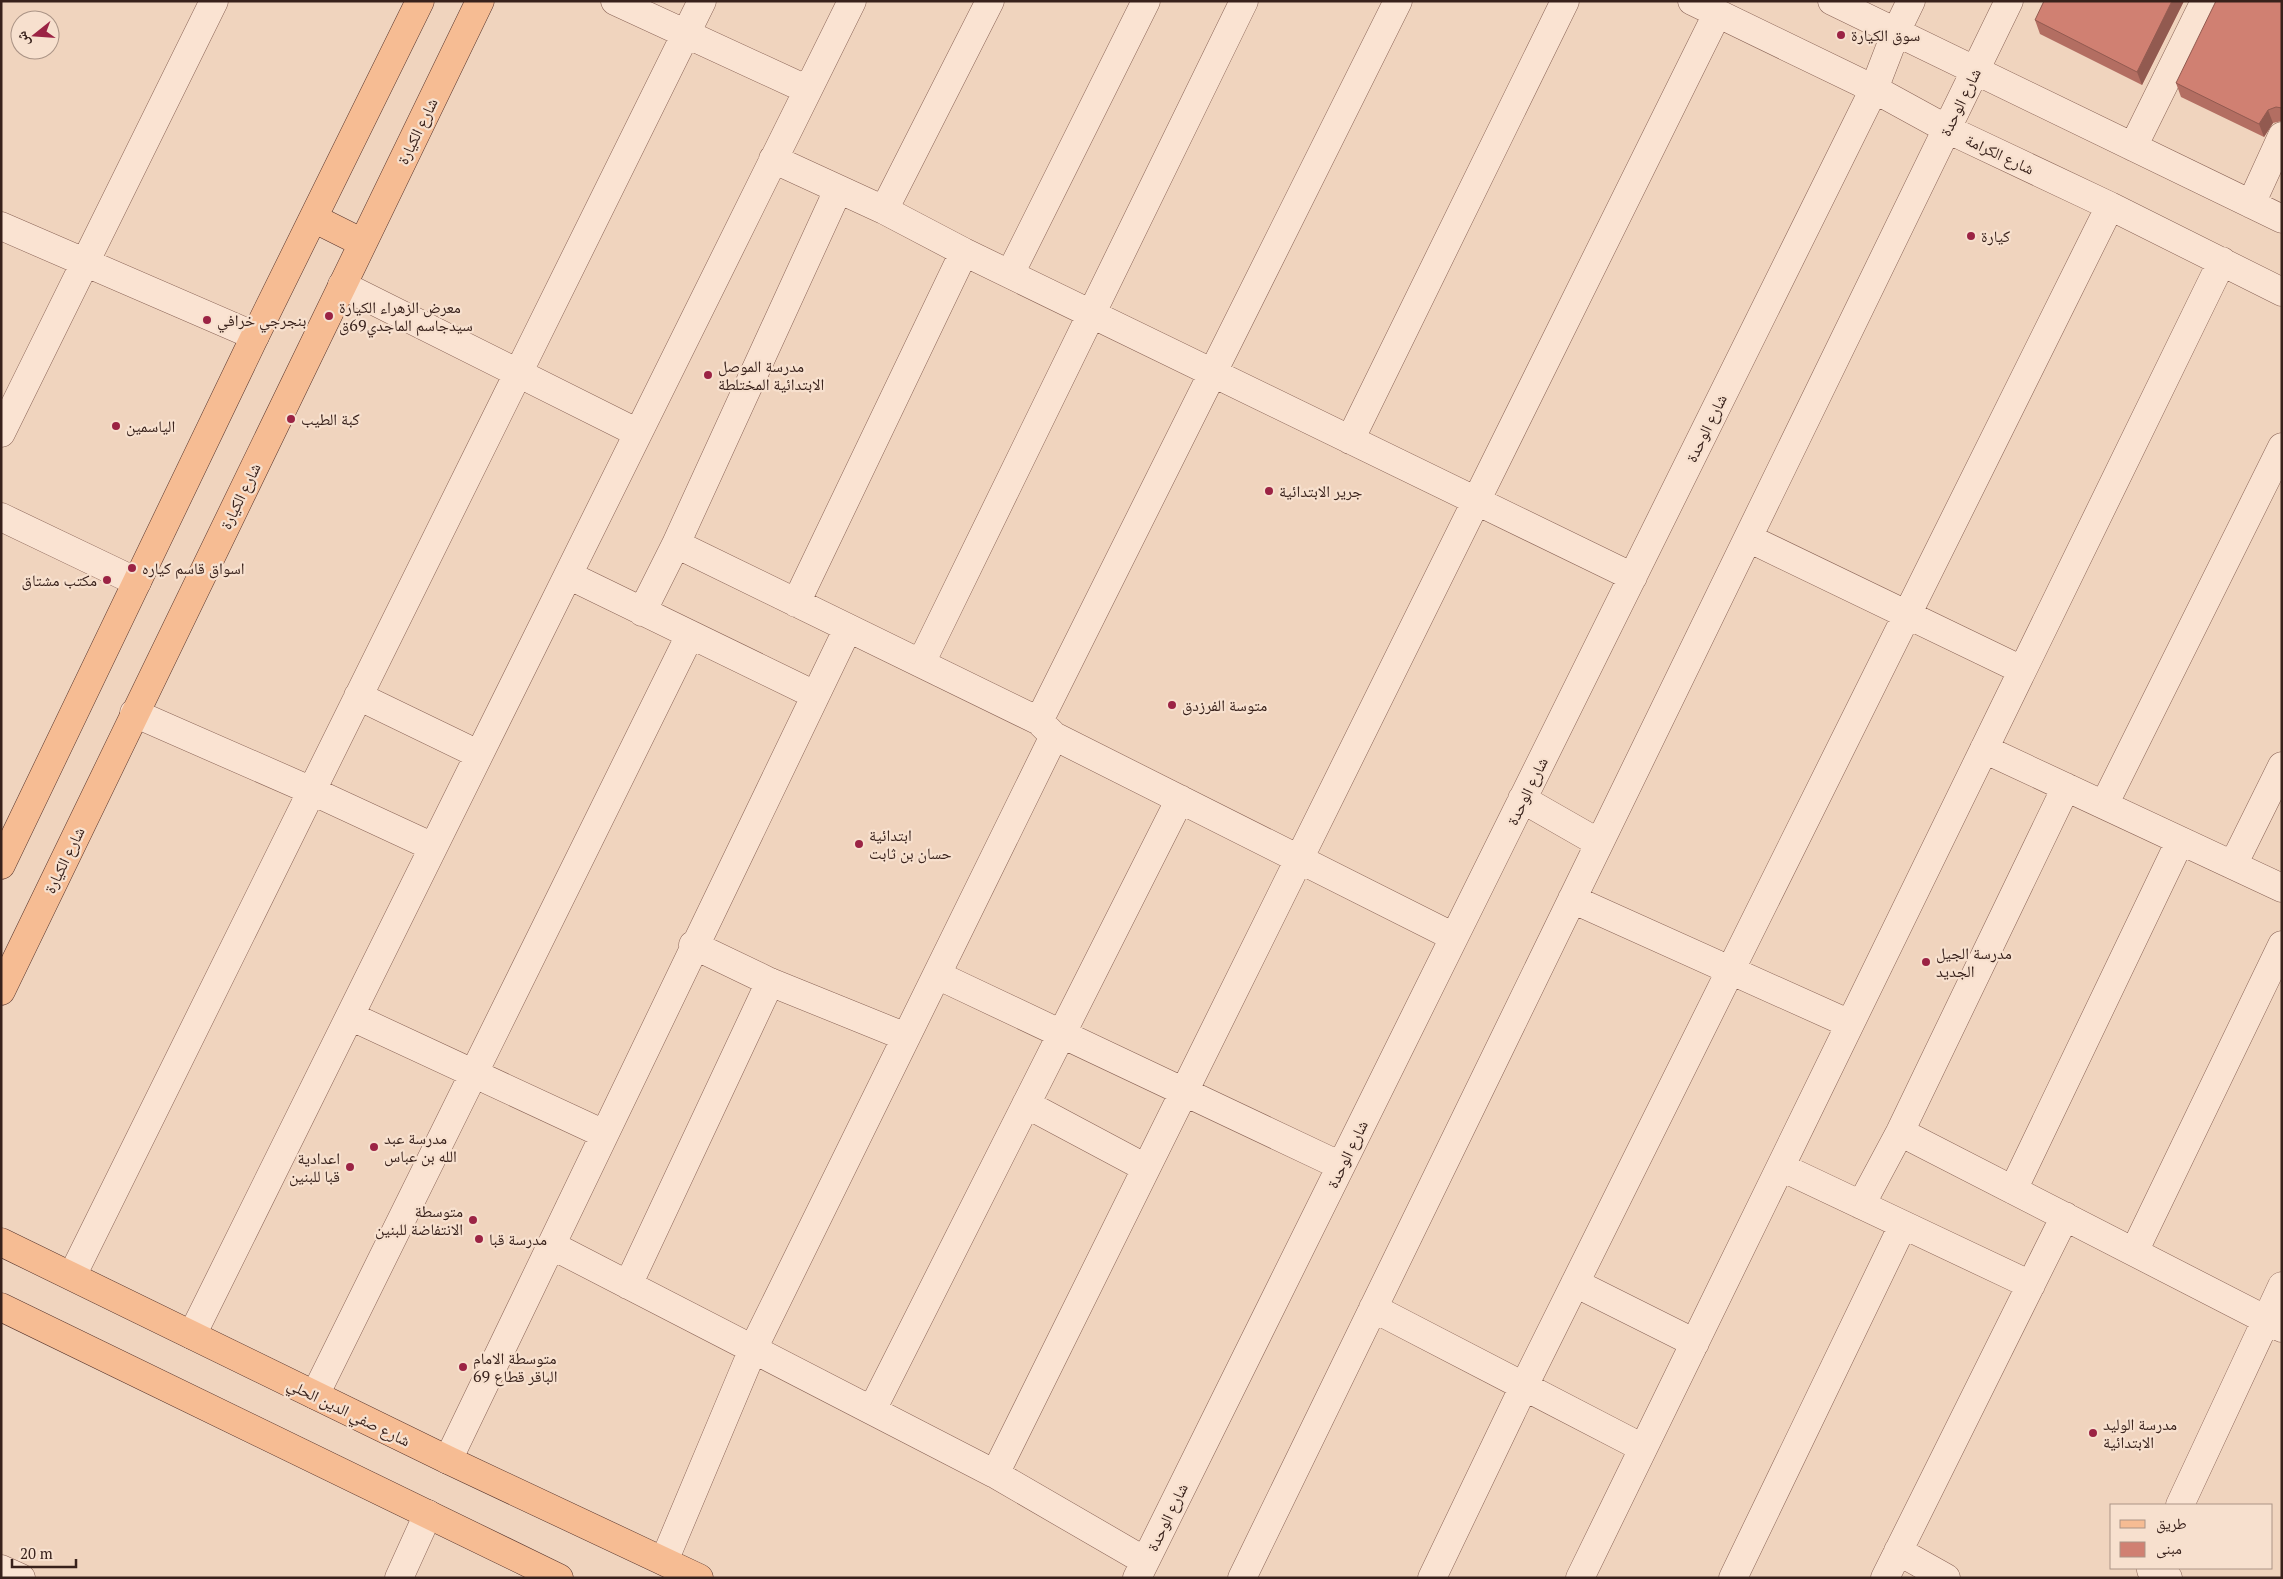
<svg xmlns="http://www.w3.org/2000/svg" width="2283" height="1579" viewBox="0 0 2283 1579" font-family="'PT Serif','Noto Naskh Arabic',serif">
<style>
.lines{fill:none;stroke-linecap:round;stroke-linejoin:round}
.minor-casing{stroke:#896356;stroke-width:29}
.major-casing{stroke:#56332b;stroke-width:29}
.minor{stroke:#fae3d2;stroke-width:28}
.major{stroke:#f6bc93;stroke-width:28}
.wall{fill:#b36e62}
.shaded-wall{fill:#925a50}
.building{fill:#d08072;stroke:#925a50}
.poi-dot{fill:#9b2344;stroke:#f7e0ce;stroke-width:2}
.labels{text-anchor:middle;dominant-baseline:central;stroke-width:4.5;stroke-linejoin:round;paint-order:stroke}
.poi-label{font-size:16px;fill:#38211b;stroke:#f7e0ce;text-anchor:start}
.street-label{font-size:16px;fill:#38211b;stroke:#f7e0ce}
</style>
<rect width="100%" height="100%" fill="#f0d4be"/>
<g class="lines">
<defs>
<path id="minor" d="M615 1 808 90
M1692 1 1874 89 1947 129 2110 206 2282 292
M1832 1 2282 219
M2133 147 2205 1
M773 159 884 210 964 252 1633 577
M2251 204 2282 136
M884 210 990 1
M1 226 255 336
M1010 274 1146 1
M342 285 638 433
M1 433 214 1
M1350 440 1565 1
M1 517 137 582
M1748 538 2022 670
M676 544 1039 721 1054 736 1454 937
M568 575 815 695
M796 603 964 252
M642 612 676 544 838 190
M921 663 1244 1
M358 696 478 754
M134 713 312 791 433 847
M1039 721 1398 1
M1984 749 2282 888
M1522 799 1599 843
M2104 805 2282 447
M2233 865 2282 766
M1572 899 1850 1024
M693 945 770 982 906 1037
M937 975 1341 1166
M350 1016 604 1134
M1026 1104 1146 1168
M1900 1132 2282 1328
M1781 1167 2031 1285
M2013 1190 2180 841
M1861 1205 1900 1132 2066 787
M551 1245 995 1474 1145 1561
M2134 1252 2282 945
M72 1276 702 1
M1575 1283 1695 1343
M628 1285 770 982
M1373 1308 1643 1448
M192 1335 852 1
M315 1395 690 635
M872 1410 1180 799
M448 1460 848 628
M995 1474 1717 14
M2180 1505 2282 1286
M1898 1551 1946 1578
M664 1561 753 1349 1054 736
M1 1569 21 1578
M2151 1570 2168 1578
M399 1578 428 1514
M1137 1578 1874 89 1896 32 1911 1
M1242 1578 2009 1
M1432 1578 1524 1386 2110 206
M1580 1578 2222 261
M1733 1578 1903 1225
M1885 1578 2065 1216"/>
<path id="major" d="M315 219 363 243
M1 865 255 336 420 1
M1 991 480 1
M1 1242 448 1460 699 1578
M1 1307 559 1578"/>
</defs>
<use href="#minor" class="minor-casing"/>
<use href="#major" class="major-casing"/>
<use href="#minor" class="minor"/>
<use href="#major" class="major"/>
</g>
<path class="wall" d="M2184 1 2142 85 2040 34 2035 20Z
M2282 1V121L2273 123 2264 137 2181 97 2176 83Z"/>
<path class="shaded-wall" d="M2172 1H2184L2142 85 2137 72Z
M2268 110 2273 123 2264 137 2259 124Z"/>
<path class="building" d="M2044 1H2172L2137 72 2035 20Z
M2216 1H2282V108L2276 107 2268 110 2259 124 2176 83Z"/>
<g class="poi-dot">
<circle cx="1841" cy="35" r="5"/>
<circle cx="1971" cy="236" r="5"/>
<circle cx="329" cy="316" r="5"/>
<circle cx="207" cy="320" r="5"/>
<circle cx="708" cy="375" r="5"/>
<circle cx="291" cy="419" r="5"/>
<circle cx="116" cy="426" r="5"/>
<circle cx="1269" cy="491" r="5"/>
<circle cx="132" cy="568" r="5"/>
<circle cx="107" cy="580" r="5"/>
<circle cx="1172" cy="705" r="5"/>
<circle cx="859" cy="844" r="5"/>
<circle cx="1926" cy="962" r="5"/>
<circle cx="374" cy="1147" r="5"/>
<circle cx="350" cy="1167" r="5"/>
<circle cx="473" cy="1220" r="5"/>
<circle cx="479" cy="1239" r="5"/>
<circle cx="463" cy="1367" r="5"/>
<circle cx="2093" cy="1433" r="5"/>
</g>
<g class="labels">
<g class="poi-label">
<text x="1851" y="35">سوق الكيارة</text>
<text x="1981" y="236">كيارة</text>
<text x="339" y="307">معرض الزهراء الكيارة<tspan x="339" dy="18">سيدجاسم الماجدي69ق</tspan></text>
<text x="217" y="320">بنجرجي خرافي</text>
<text x="718" y="366">مدرسة الموصل<tspan x="718" dy="18">الابتدائية المختلطة</tspan></text>
<text x="301" y="419">كبة الطيب</text>
<text x="126" y="426">الياسمين</text>
<text x="1279" y="491">جرير الابتدائية</text>
<text x="142" y="568">اسواق قاسم كياره</text>
<text x="97" y="580" text-anchor="end">مكتب مشتاق</text>
<text x="1182" y="705">متوسة الفرزدق</text>
<text x="869" y="835">ابتدائية<tspan x="869" dy="18">حسان بن ثابت</tspan></text>
<text x="1936" y="953">مدرسة الجيل<tspan x="1936" dy="18">الجديد</tspan></text>
<text x="384" y="1138">مدرسة عبد<tspan x="384" dy="18">الله بن عباس</tspan></text>
<text x="340" y="1158" text-anchor="end">اعدادية<tspan x="340" dy="18">قبا للبنين</tspan></text>
<text x="463" y="1211" text-anchor="end">متوسطة<tspan x="463" dy="18">الانتفاضة للبنين</tspan></text>
<text x="489" y="1239">مدرسة قبا</text>
<text x="473" y="1358">متوسطة الامام<tspan x="473" dy="18">الباقر قطاع 69</tspan></text>
<text x="2103" y="1424">مدرسة الوليد<tspan x="2103" dy="18">الابتدائية</tspan></text>
</g>
<g class="street-label">
<text transform="translate(1960 102) rotate(-64)">شارع الوحدة</text>
<text transform="translate(417 131) rotate(-64)">شارع الكيارة</text>
<text transform="translate(2000 154) rotate(25)">شارع الكرامة</text>
<text transform="translate(1706 428) rotate(-64)">شارع الوحدة</text>
<text transform="translate(240 496) rotate(-64)">شارع الكيارة</text>
<text transform="translate(1527 791) rotate(-64)">شارع الوحدة</text>
<text transform="translate(64 860) rotate(-64)">شارع الكيارة</text>
<text transform="translate(1347 1154) rotate(-64)">شارع الوحدة</text>
<text transform="translate(349 1412) rotate(26)">شارع صفي الدين الحلي</text>
<text transform="translate(1167 1517) rotate(-64)">شارع الوحدة</text>
</g>
</g>
<rect width="2283" height="1579" fill="none" stroke="#38211b" stroke-width="5"/>
<rect x="2110" y="1504" width="162" height="65" fill="#f7e0ce" stroke="#ab9486"/>
<rect x="2120" y="1520" width="25" height="8" fill="#f6bc93" stroke="#ab9486"/>
<text x="2156" y="1529" font-size="15" fill="#38211b">طريق</text>
<rect x="2120" y="1542" width="25" height="15" fill="#d08072" stroke="#ab9486"/>
<text x="2156" y="1554" font-size="15" fill="#38211b">مبنى</text>
<g transform="translate(35 35) rotate(253)"><circle r="24" fill="#f7e0ce" stroke="#ab9486"/>
<path d="M0-4L9 19L0 12L-9 19Z" fill="#9b2344"/>
<text y="-8" font-size="14" font-weight="bold" text-anchor="middle" fill="#38211b">ش</text>
</g>
<path d="M12 1559v8h64v-8" fill="none" stroke="#38211b" stroke-width="2.5"/>
<text x="20" y="1559" font-size="15" fill="#38211b" stroke="#f7e0ce" stroke-width="4" paint-order="stroke">20 m</text>
</svg>
